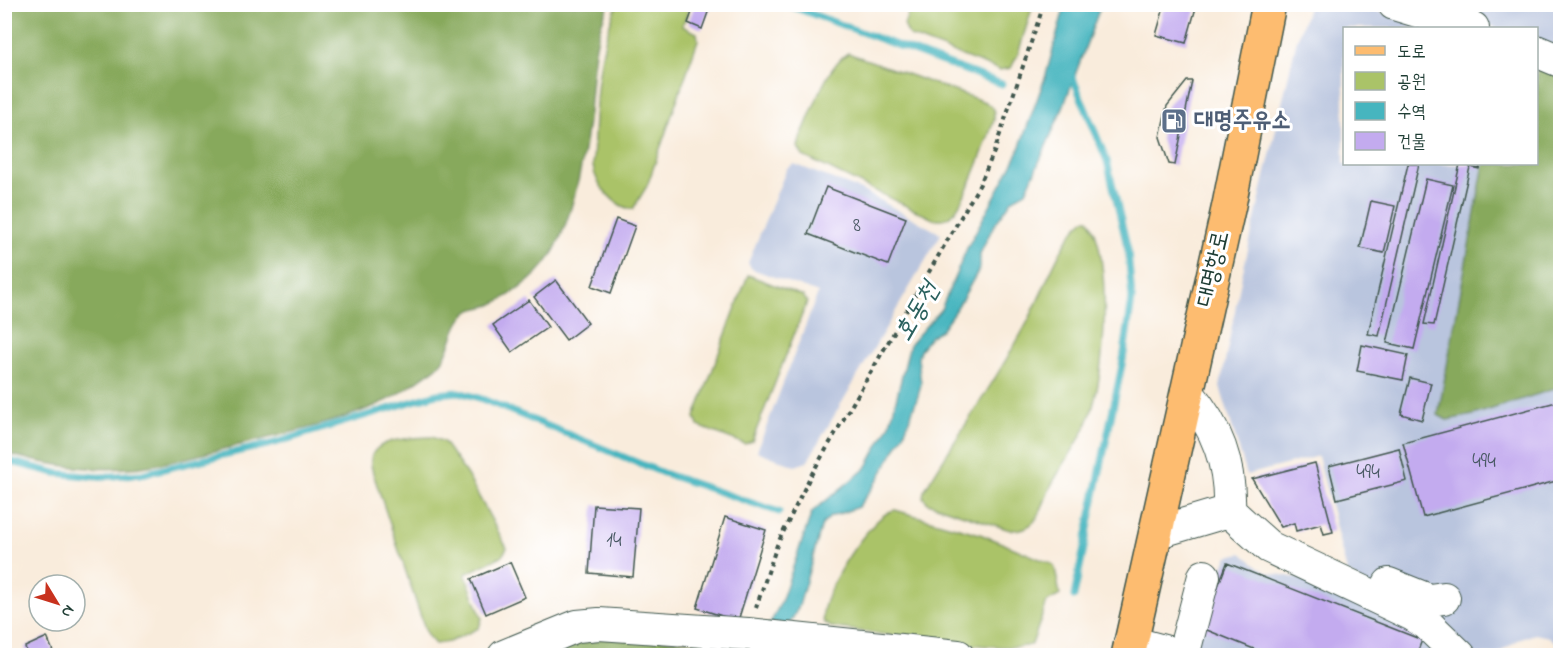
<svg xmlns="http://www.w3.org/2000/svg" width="1565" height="660" viewBox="0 0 1565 660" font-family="'Indie Flower','Poor Story',sans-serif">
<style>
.industrial{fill:#b9c5de}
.green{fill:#aac368;stroke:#64804e;stroke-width:1.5}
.forest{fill:#87a95c;stroke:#537348;stroke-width:1.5}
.water{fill:#46b5bf;stroke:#32797a;stroke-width:1.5}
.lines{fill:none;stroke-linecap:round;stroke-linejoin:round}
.stream{stroke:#46b5bf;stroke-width:7}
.building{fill:#c3abef}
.minor-casing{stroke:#40574d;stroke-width:34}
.major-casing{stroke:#40574d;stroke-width:36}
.path{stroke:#40574d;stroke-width:4;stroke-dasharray:4.5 4.5;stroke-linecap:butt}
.minor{stroke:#fff;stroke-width:32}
.major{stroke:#fdbc70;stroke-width:33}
.labels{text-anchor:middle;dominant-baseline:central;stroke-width:6;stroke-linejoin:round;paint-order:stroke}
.number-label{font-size:21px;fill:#485863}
.service-label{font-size:24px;font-weight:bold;fill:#4e5e75;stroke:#fff;text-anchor:start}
.street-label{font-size:24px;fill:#1f3d34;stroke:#fff}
.water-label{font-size:26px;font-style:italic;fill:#2b615e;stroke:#fff}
</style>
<rect width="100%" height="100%" fill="#fff"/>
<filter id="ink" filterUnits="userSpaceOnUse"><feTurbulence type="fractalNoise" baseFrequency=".0167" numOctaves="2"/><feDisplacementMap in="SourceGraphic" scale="12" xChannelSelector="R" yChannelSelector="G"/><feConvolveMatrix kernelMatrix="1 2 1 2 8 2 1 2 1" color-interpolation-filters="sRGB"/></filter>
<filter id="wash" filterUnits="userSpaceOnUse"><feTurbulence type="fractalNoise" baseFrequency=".008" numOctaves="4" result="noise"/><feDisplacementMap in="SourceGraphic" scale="24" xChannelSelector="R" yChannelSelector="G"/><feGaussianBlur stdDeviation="1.35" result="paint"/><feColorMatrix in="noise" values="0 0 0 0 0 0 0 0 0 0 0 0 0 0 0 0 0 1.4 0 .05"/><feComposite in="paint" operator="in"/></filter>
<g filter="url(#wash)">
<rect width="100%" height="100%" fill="#f9ecdc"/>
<path class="industrial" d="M1309 5H1355L1437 28H1344V164H1484L1438 415H1473L1560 387V646L1549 637 1535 634 1518 640 1496 655H1468L1347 572 1318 456 1247 475 1220 387 1241 280 1296 43Z
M1430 5H1560V54L1537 44 1536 28H1497Z
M794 164 861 190 941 234 807 462 795 466 757 451 818 293 752 269 748 263 787 168Z
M1241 553 1266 572 1328 584 1361 597 1451 656H1190L1196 631 1227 557Z"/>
<path class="green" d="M617 5H691L682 26 697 33 698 40 647 186 633 209C615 208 595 184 593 166 595 111 595 56 617 5Z
M911 5V4L1033 5 1018 54 1011 68 999 70 909 36 904 25Z
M848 53 985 102 994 109V120C987 140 966 203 951 215 945 220 941 219 933 219L803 156 798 147 801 136C812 113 826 66 848 53Z
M1084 219H1089C1113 259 1106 379 1088 421 1079 444 1063 463 1052 484 1040 507 1041 531 1010 530L928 503 923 497 924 491C958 434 996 381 1027 323 1045 289 1057 246 1084 219Z
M748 275 803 296 807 302 752 441 745 444 698 426 695 417Z
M432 437 444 442 467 475 507 548 502 556 465 574 482 618 479 628 449 642 435 644 427 635 373 473C372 469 370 463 371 459 375 437 415 438 432 437Z
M895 510 980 534 1052 564 1055 568 1060 595 1047 602 1032 644C1019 655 859 631 831 627L824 623C814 601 872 512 895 510Z"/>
<path class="forest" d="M4 5 5 4 609 5C590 42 593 88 587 129 582 169 574 210 556 247 544 272 518 292 493 304 486 308 474 307 468 312 450 326 453 357 433 370 419 379 403 393 388 400 337 424 278 435 223 449 193 456 161 466 130 468 87 471 45 465 5 453Z
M1537 61 1560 71V387L1473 415 1447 420 1438 415 1484 164H1536Z
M618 636 754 646 749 656H530L574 641Z"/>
<path class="water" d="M1065 5H1101L1064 105 1026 192 1013 199 993 227 980 254V268L958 306 941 330 931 336 920 350 918 358 921 384 918 396 904 434 876 483 858 507 830 517 822 525 799 606 774 653 754 656 781 602 812 512 866 468 890 424 910 344 941 309 968 246 1016 157 1046 75Z"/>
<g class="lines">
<path class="stream" d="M785 4 1002 84
M1070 71 1107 161 1128 250 1132 299 1123 360 1074 596
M4 460 56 473 98 477 142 474 275 443 437 394 459 392 482 399 663 473 779 512"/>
</g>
<g id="blocks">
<path class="building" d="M695 4H711L702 29 688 23Z
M1165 4H1197L1186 43 1156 35Z
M1187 81H1192L1175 165 1169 164 1160 137 1167 106Z
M1408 164H1419L1379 336 1368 334Z
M1460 164H1481L1479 169 1470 167 1434 325 1424 324Z
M1426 179 1453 185 1414 349 1387 343Z
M826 187 906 218 888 265 808 234Z
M1371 201 1395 206 1384 253 1360 248Z
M616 219 635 226 611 293 592 286Z
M556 280 588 323 566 340 534 297Z
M529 300 548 327 512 352 493 325Z
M1362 345 1408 355 1403 380 1357 371Z
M1410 378 1431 383 1422 420 1401 414Z
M1560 401V480L1423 517 1403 443Z
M1399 448 1407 481 1337 499 1329 466Z
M1315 463 1333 532 1324 534 1321 524 1296 531 1294 523 1281 527 1252 479Z
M594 505 639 508 633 577 589 573Z
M725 517 766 530 738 621 697 608Z
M510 562 525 597 486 614 471 579Z
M1227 563 1422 640 1416 656H1271L1202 628Z
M47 637 55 656H28L25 647Z"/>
</g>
</g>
<g filter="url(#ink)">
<use href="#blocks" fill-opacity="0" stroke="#40574d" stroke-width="1.5"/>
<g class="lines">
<defs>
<path id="minor" d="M1394 4 1473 28
M1536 51 1560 61
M1187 392C1217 427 1231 464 1229 511
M1155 533 1229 511 1269 547 1413 615 1427 624 1460 656
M1389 584 1429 600 1444 598
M1130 642 1182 656
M504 656 577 626 599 624 748 634 958 656
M1183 656 1204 576"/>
<path id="major" d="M1128 656 1229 205 1269 4"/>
</defs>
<use href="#minor" class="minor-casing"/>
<use href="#major" class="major-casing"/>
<path class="path" d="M756 608 777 545 810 477 980 184 994 152 1044 4"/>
<use href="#minor" class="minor"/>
<use href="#major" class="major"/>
</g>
</g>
<defs>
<symbol id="fuel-square" viewBox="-11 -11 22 22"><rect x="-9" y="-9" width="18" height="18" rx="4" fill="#5c6f8a" stroke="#fff"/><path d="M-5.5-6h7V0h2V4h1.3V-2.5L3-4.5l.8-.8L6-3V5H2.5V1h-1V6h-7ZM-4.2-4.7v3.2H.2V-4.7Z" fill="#fff"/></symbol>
</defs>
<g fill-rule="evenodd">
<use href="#fuel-square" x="1159" y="106" width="30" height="30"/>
</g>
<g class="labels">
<g class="number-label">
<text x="857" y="226">8</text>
<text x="1484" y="462">494</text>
<text x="1368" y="473">494</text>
<text x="614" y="541">14</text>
</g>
<g class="service-label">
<text x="1194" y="121">대명주유소</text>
</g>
<g class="street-label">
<text transform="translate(1214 269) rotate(-77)">대명항로</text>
</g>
<g class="water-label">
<text transform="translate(918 312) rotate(-60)">호동천</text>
</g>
</g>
<rect width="1565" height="660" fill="none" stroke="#fff" stroke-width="24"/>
<rect x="1343" y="27" width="195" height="138" fill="#ffffff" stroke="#a5b1ae" stroke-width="1.5"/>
<rect x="1355" y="46" width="30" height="9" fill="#fdbc70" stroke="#a5b1ae" stroke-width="1.5"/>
<text x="1397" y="57" font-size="18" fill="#1f3d34">도로</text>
<rect x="1355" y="72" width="30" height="18" fill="#aac368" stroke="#a5b1ae" stroke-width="1.5"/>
<text x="1397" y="87" font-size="18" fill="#1f3d34">공원</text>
<rect x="1355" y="102" width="30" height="18" fill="#46b5bf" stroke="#a5b1ae" stroke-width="1.5"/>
<text x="1397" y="117" font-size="18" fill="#1f3d34">수역</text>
<rect x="1355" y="132" width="30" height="18" fill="#c3abef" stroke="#a5b1ae" stroke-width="1.5"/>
<text x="1397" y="147" font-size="18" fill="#1f3d34">건물</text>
<g transform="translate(57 603) rotate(128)"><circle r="28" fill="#ffffff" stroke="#a5b1ae" stroke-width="1.5"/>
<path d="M0-4.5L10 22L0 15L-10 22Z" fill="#c8321e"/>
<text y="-9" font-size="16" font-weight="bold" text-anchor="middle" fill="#1f3d34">N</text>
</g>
</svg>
